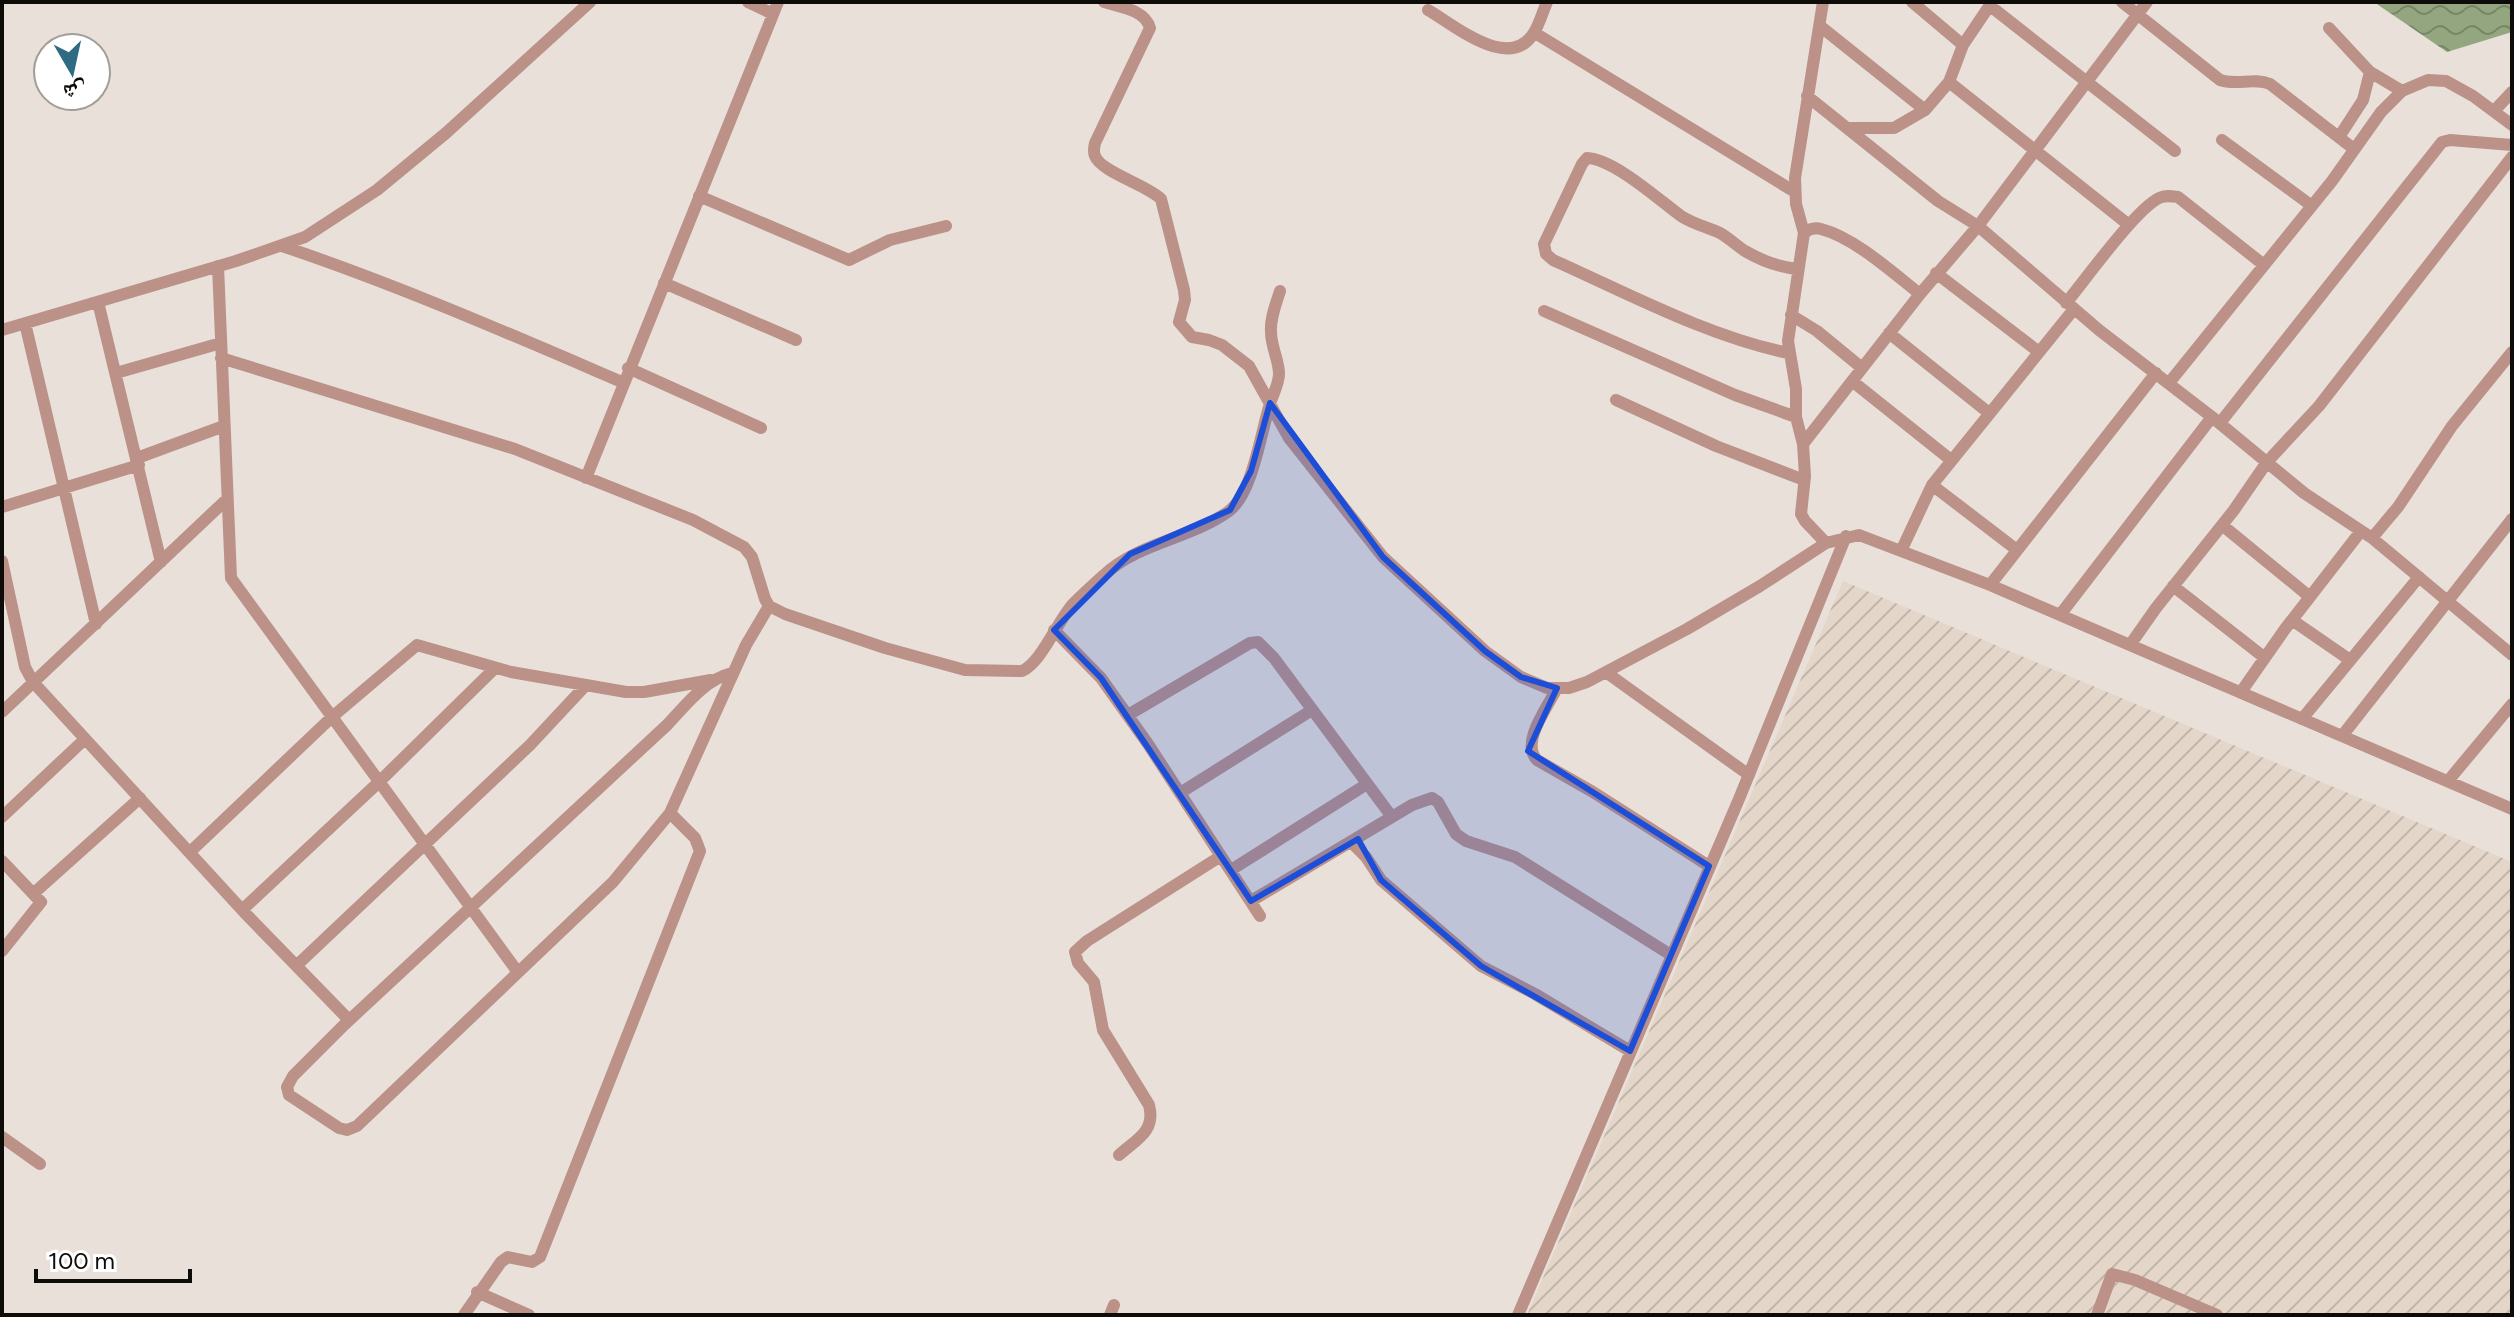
<svg xmlns="http://www.w3.org/2000/svg" width="2514" height="1317" viewBox="0 0 2514 1317" font-family="Figtree,'Noto Naskh Arabic',sans-serif">
<style>
.industrial{fill:url(#industrial-furrows)}
.water{fill:url(#water-waves)}
.lines{fill:none;stroke-linecap:round;stroke-linejoin:round}
.minor{stroke:#bb9188;stroke-width:12}
.marked{fill:#1d4ed8;fill-opacity:0.2;stroke:#1d4ed8;stroke-width:6;stroke-linejoin:round}
</style>
<defs>
<pattern id="industrial-furrows" width="10" height="10" patternUnits="userSpaceOnUse" patternTransform="scale(2)"><rect width="10" height="10" fill="#e4d6c9"/><path d="M-1 1l2-2M0 10L10 0M9 11l2-2" fill="none" stroke="#c2b6ab"/></pattern>
<pattern id="water-waves" width="16" height="10" patternUnits="userSpaceOnUse" patternTransform="scale(2)"><rect width="16" height="10" fill="#93a680"/><path d="M0 5q4-4 8 0t8 0" fill="none" stroke="#768667"/></pattern>
</defs>
<rect width="100%" height="100%" fill="#e8e0d9"/>
<path class="industrial" d="M1843 581 2512 862V1315H1527Z"/>
<path class="water" d="M2374 2H2512V32L2447 52Z"/>
<g class="lines">
<path class="minor" d="M748 2 773 14
M1104 2C1121 7 1145 10 1150 28L1095 143C1094 148 1093 152 1095 156 1101 172 1147 185 1161 199L1184 290 1185 300 1179 322 1192 337 1209 340 1222 345 1249 366 1289 438 1383 557 1485 651 1521 677 1547 688H1569L1587 682 1687 629 1760 586 1826 543 1859 535 1990 585 2512 809
M1823 2 1795 178 1796 204 1804 233 1788 341 1796 389V417L1803 444 1805 476 1801 514 1805 521 1826 543
M1912 2 1963 45
M2122 2 2220 80C2237 86 2253 77 2270 84L2354 149
M1989 5 2175 151
M1428 10C1456 26 1511 74 1535 31 1540 22 1543 11 1547 2
M1820 26 1925 110
M2329 28 2370 72 2402 91
M1535 33 1795 192
M1949 82 2129 225
M1807 96 1938 201 1978 226 2099 330 2212 417 2304 493 2372 538 2512 655
M2494 111 2512 92
M1848 128H1894L1925 110 1949 82 1963 45 1992 2
M2339 137 2363 100 2370 72
M2222 140 2312 206
M699 196 849 260 890 240 946 226
M1804 233C1809 229 1814 227 1821 229 1855 238 1892 272 1920 294
M282 246C398 285 510 334 622 382
M218 266 231 578 517 971
M1936 273 2039 352
M664 283 796 340
M98 302 161 562
M2066 303C2086 279 2135 210 2159 198 2165 195 2171 196 2178 197L2264 265
M1544 311 1735 395 1796 417
M1791 315 1817 331 1862 368
M25 323 96 624
M2 330 236 261 305 237 377 190 446 133 590 2
M1889 333 1989 413
M1788 353C1707 336 1629 294 1553 260L1546 254 1544 244 1582 164 1587 158C1614 159 1659 200 1681 216 1693 224 1707 227 1720 233 1729 238 1737 246 1745 251 1762 261 1779 267 1797 269
M221 358 515 449 693 520 744 547 752 557 765 599 769 606 785 614 885 648 965 670 1022 671C1041 663 1057 622 1073 604 1083 594 1094 584 1104 575 1139 542 1191 539 1229 511 1253 493 1261 431 1270 404 1273 394 1279 384 1279 374 1279 360 1271 347 1271 332 1270 318 1276 304 1280 291
M628 368 761 428
M116 373 221 343
M1852 381 1951 460
M2169 383 2332 181 2381 112 2402 91 2428 80 2446 81 2473 96 2512 125
M1616 400 1716 446 1804 480
M2220 423 2442 142 2450 140 2512 145
M1803 444 1920 294 1978 226 2147 2
M137 458 224 426
M586 478 778 2
M1932 485 2017 550
M2 507 139 465
M2222 525 2310 597
M2372 538 2398 507 2452 426 2512 352
M1902 549 1932 485 2074 309
M2 561 25 667 33 682 244 912 349 1020
M1990 585 2156 373
M2173 586 2265 658
M2060 615 2212 417
M2292 620 2350 660
M1054 630 1101 678 1148 744 1260 916
M2130 645 2156 608 2234 510 2267 462 2319 406 2512 157
M732 673C704 680 686 705 667 725L344 1025 293 1076 287 1087 289 1095 339 1128 347 1130 357 1126 613 882 670 813 746 645 769 606
M1607 673 1749 775
M1557 688C1548 707 1520 742 1537 760L1593 792 1709 866
M2241 692 2285 629 2361 531
M2 712 226 500
M1128 715 1250 643 1258 642 1274 658 1392 817
M2302 719 2419 577
M2342 736 2512 519
M2448 781 2512 704
M1180 793 1312 710
M2 817 85 739
M1352 843 1366 857 1381 880 1481 966 1535 994 1630 1051
M190 852 332 717 417 645 511 672 626 692H644L711 680
M2 861 41 902 2 951
M1231 870 1367 784
M34 893 140 798
M1251 901 1412 805 1432 798 1438 802 1456 834 1466 841 1515 857 1671 955
M242 910 379 782 495 668
M296 966 530 745 586 685
M2 1137 40 1164
M1119 1155C1137 1139 1156 1131 1149 1105L1103 1030 1094 982 1078 963 1075 952 1087 941 1221 856
M477 1292 529 1315
M464 1315 501 1262 508 1257 532 1262 540 1257 542 1252 700 851 695 838 670 813
M1110 1315 1114 1305
M1518 1315 1739 799 1846 536
M2097 1315 2112 1274 2135 1280 2217 1315"/>
</g>
<path class="marked" d="M1270 403 1383 557 1485 651 1521 677 1557 688 1528 751 1709 866 1630 1051 1481 966 1381 880 1358 839 1251 901 1101 678 1054 630 1130 554 1230 510 1251 471Z"/>
<rect width="2514" height="1317" fill="none" stroke="#0e0c09" stroke-width="8"/>
<g transform="translate(72 72) rotate(171)"><circle r="38" fill="#ffffff" stroke="#9f9e9d" stroke-width="2"/>
<path d="M0-6L14 30L0 20L-14 30Z" fill="#2f6b82"/>
<text y="-12" font-size="22" font-weight="bold" text-anchor="middle" fill="#0e0c09">ش</text>
</g>
<path d="M36 1269v12h154v-12" fill="none" stroke="#0e0c09" stroke-width="4"/>
<text x="48" y="1269" font-size="24" fill="#0e0c09" stroke="#ffffff" stroke-width="6" paint-order="stroke">100 m</text>
</svg>
